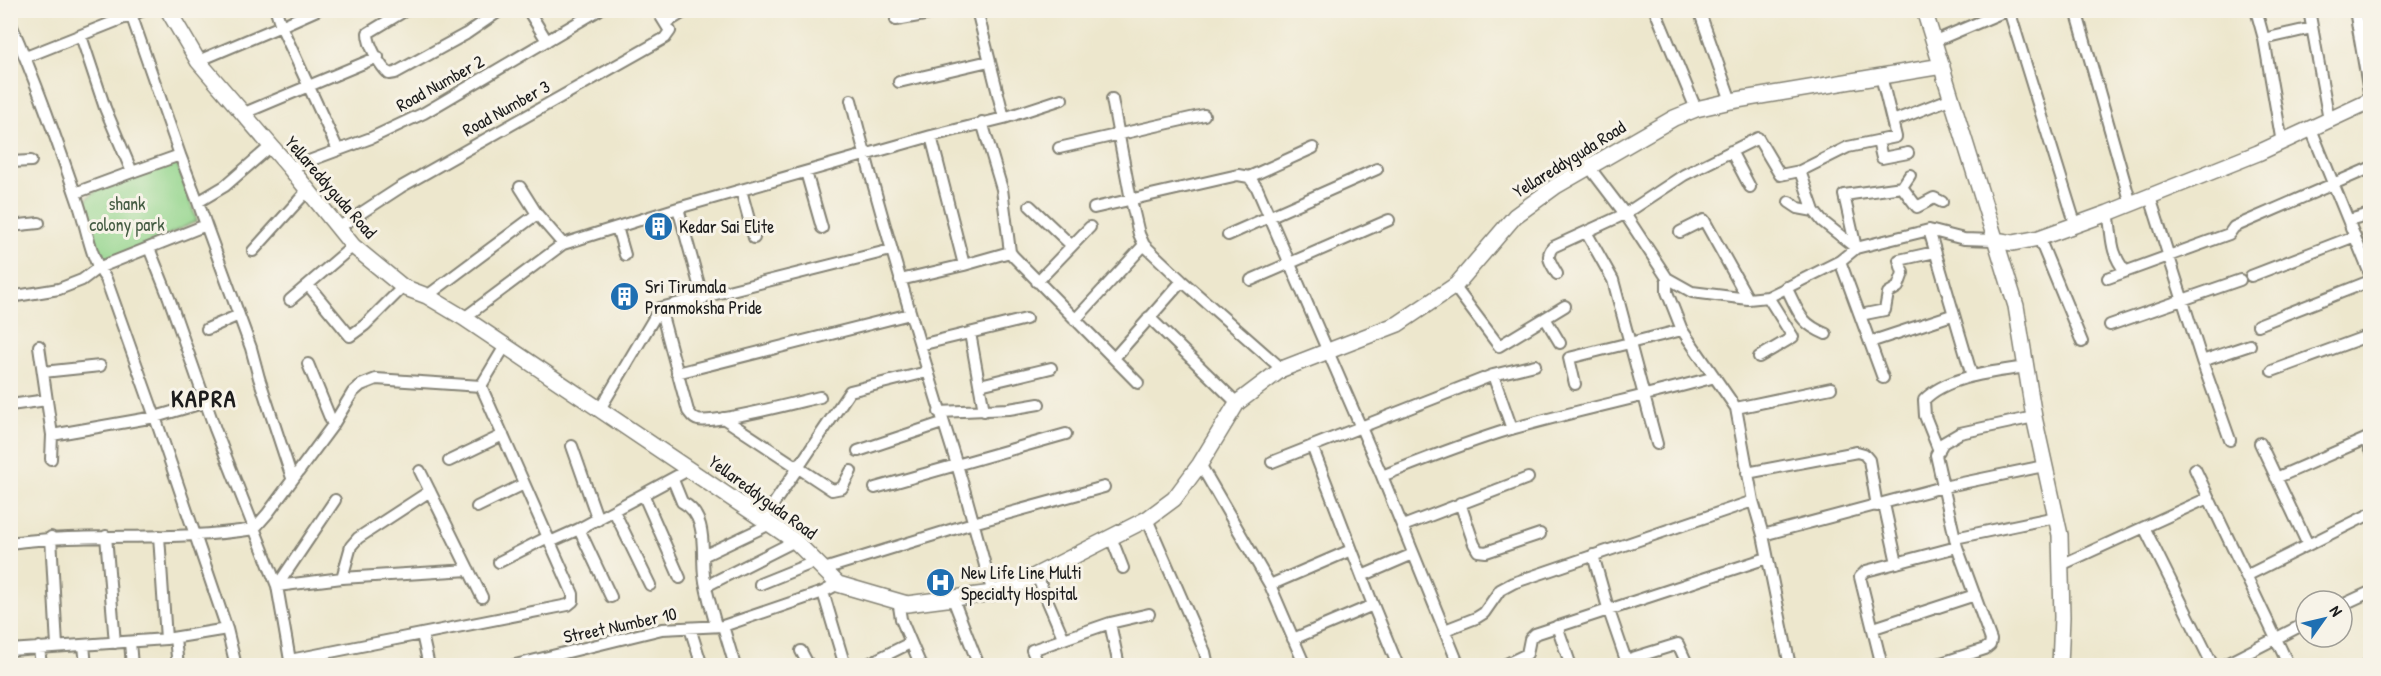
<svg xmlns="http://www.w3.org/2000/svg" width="2381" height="676" viewBox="0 0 2381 676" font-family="'Patrick Hand',sans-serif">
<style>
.green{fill:#95d68e;stroke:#587955;stroke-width:1.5}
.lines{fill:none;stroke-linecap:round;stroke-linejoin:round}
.street-casing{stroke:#848274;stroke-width:14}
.secondary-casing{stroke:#848274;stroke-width:18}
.street{stroke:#fff;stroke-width:10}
.secondary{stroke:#fff;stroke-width:15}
.labels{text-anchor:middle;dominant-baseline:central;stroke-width:6;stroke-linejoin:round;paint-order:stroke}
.street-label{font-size:18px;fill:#1c1c1c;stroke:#f7f3e8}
.park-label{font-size:18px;fill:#465d44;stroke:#f7f3e8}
.poi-label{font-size:18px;fill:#1c1c1c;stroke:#f7f3e8;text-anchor:start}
.district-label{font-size:24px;font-weight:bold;letter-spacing:1.5px;fill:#1c1c1c;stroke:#f7f3e8}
</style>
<rect width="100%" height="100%" fill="#f7f3e8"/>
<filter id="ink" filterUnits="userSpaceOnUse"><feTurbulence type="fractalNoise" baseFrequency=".0167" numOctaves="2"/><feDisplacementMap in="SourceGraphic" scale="12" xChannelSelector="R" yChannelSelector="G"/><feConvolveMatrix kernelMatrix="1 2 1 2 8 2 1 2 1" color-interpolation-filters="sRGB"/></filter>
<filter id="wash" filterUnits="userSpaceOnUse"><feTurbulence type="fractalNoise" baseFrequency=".008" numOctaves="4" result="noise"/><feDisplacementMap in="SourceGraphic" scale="24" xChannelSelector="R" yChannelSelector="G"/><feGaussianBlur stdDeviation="1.35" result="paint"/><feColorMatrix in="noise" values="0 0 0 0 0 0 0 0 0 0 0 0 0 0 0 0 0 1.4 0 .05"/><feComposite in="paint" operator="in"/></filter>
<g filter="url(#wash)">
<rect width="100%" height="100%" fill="#ede7cd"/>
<path class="green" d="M175 157 197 221 98 268 83 203 102 184Z"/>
</g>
<g filter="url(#ink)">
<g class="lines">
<defs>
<path id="street" d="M276 10 281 26 317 10
M406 10 368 33C368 45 380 66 389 74L395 73 466 34 501 10
M528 10 547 41
M977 10 1004 118
M1655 10 1696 109
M1699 10 1731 101
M2009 10 2075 223
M2076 10 2131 204
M2256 10 2264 39 2282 143
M2309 10 2329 120
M2355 10 2370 98
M896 20 952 10
M10 22C36 81 57 141 78 202 87 228 90 258 106 279L155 417 227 629 236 666
M666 23 687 10
M81 36 105 108 132 172 180 155 132 17
M2264 39 2312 28
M1935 41 2008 10
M26 57 144 10
M198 61 281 26 338 150
M899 82 989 61
M1112 99 1131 200 1139 234 1144 245 1182 281 1282 369
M851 100C882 223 919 344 957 465 970 507 980 550 993 593
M242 114 378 57
M1893 121 1952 98
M982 122 1002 189 1010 252 1013 256 1138 383
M2311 129 2370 274
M931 136 964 265
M1878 141 1882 158 1908 153
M1059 148 1204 115
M1731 151 1750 187
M180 155 198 202
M10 162 31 161
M290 168 371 138 424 113 599 10
M1590 168 1625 214 1667 278V292L1682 330 1736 408 1753 501 1763 535 1790 666
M1800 171 1814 211 1822 221 1856 248
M806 172 822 228
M1249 177 1257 188 1382 476 1459 666
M1902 187 1917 207 1934 198 1942 202
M741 190 754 238
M75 193 132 172
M2150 197 2202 361 2230 440
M1789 202 1798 208 1814 211
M1030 206 1071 245
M678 208 703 299
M1094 208 1238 175 1249 177 1313 148
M2108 213C2113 237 2109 251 2125 271
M537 214 563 244
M2349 220 2370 214
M206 225 251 348 259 378 292 478
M10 226 39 223
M617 227 625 255
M338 228 401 187 665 38 670 31 657 10
M1929 230 1972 376
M1586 232 1613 280 1657 444
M1680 232 1704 220 1748 299
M1228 235 1377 169
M2039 238 2082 342
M149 248 169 298 215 429 277 586 342 578 469 570
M1856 248 1844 195 1902 187 1910 175
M253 251 308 190
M1840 261 1883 378
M1557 274C1552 264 1544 257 1553 247L1625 214 1684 175 1758 138 1780 175 1800 171 1848 147 1896 137 1881 76
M2251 276 2355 236
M1667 278 1692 292 1748 299 1768 297 1840 261 1856 248 1929 230 1964 239 1995 240
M2108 278 2229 234 2234 227 2370 168
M900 280 964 265 1010 252
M1251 280 1389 220
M1037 282 1090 227
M308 285 350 336 365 325 403 287
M1454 286 1499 346 1565 306
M1786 287C1799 312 1799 323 1826 334
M427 296 537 214 520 187
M10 297 59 289 82 280 98 268 206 225 198 202 225 186 271 146
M290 300 353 246
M660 308 688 411C691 415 693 419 698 420 715 424 798 402 820 397
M1860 315 1885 310 1888 293 1898 287 1903 273 1899 260 1935 252
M1149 317 1237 403
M464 318 563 244 678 208 931 136 1004 118 1062 99
M1545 318 1560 343
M1075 320 1144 245
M2110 325 2240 280
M2258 325 2370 281
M207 329 239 315
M970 333 984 411
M1870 342 1952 315
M920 345 1026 319
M39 346 52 435 51 459
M1759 357 1793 337 1768 297
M1114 358 1182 281
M2202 361 2250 345
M308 364 333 425
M2272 371 2370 335
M43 372 100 366
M677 373 910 314
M1493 375 1512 429
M1575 384 1569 358 1682 330
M980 387 984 384 1051 368
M10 405 47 400
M1736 408 1831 388
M600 409 660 308 891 250
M939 412 1009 409 1039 404
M723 418 832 490 842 488 851 471
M52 435 155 417 206 402
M2365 439 2370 450
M2260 443 2308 545
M572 446 598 520
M1312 446 1373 605 1398 666
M858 451 942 423
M1939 451 1925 416 1924 400C1947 376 1994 372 2026 367
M449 461 503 435
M1272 462 1493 375 1535 365
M1200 464 1270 585 1305 666
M2195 469 2289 666
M420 471 482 597
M1747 473 1857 452 1864 454 1869 460 1877 506
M1382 476C1425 459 1467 442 1511 429 1578 410 1647 396 1715 377
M2276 478 2370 437
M673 480 682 502C709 516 701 551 704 575 706 592 712 610 716 626
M875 488 1066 434
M644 496 680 578
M1460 503 1474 544 1478 551 1486 552 1540 534
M1884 504 1897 563
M477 507 524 484
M614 511 650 585
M1147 519 1205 652 1208 666
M762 521 850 391 927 372
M1403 526 1528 478
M2144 527 2213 666
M1763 535 1943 487 2044 466
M106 536 115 643
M159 536 166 639
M51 537 57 646
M1111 537 1123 568
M1955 538 2056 517
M550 542 579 529
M10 543C91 532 173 542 254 529L268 513 333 425 353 392 361 385 376 379 481 386 505 346
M1593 555 1608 608 1628 666
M703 556 768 525
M499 562 548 537
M2061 565 2208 498
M824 569 973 523 1104 487
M1037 576 1063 637
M1362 576 1413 554
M2246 576 2370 514
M342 578 351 546 358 538 430 491
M760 584 817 561
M1270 585 1351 550
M706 586 795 541
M823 592 845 666
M611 597 579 529 690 469
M953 599 979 666
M898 600 901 619 921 666
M2342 605 2370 592
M1110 623 1119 666
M723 626 735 666
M1557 626 1571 666
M690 628 702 666
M1874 628 1975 595
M1445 630 1476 618 1484 613 1500 590 1513 583 1753 501
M422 634 429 666
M175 638 178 666
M1293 639 1373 605
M130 642 132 666
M84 645 86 666
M39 647 41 666
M10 650 166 639 227 629
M801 651 809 666
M290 660 568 605 573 601V594L481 386
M1626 660 1678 644 1688 666
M291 666 277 586 335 500
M511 666 662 629 723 626 823 592 838 584
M864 666 910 643
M1039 666 1032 650 1110 623 1149 614
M1502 666 1527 654 1530 639 1535 634 1767 558
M1882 666 1860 577 1866 571 1957 547
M1932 666 1985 649 1990 645 1991 640 1957 547 1936 455 1943 443 1960 433 2034 417
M2222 666 2306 623
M2365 666 2370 663"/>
<path id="secondary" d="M168 10 198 61 290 168 353 246 403 287 427 296 464 318 795 541 838 584 907 604 993 593 1015 586 1147 519 1174 499 1200 464 1237 403 1282 369 1398 324 1456 285 1515 216 1556 186 1674 118 1696 109 1731 101 1942 66
M1924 10 2016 306 2034 417 2060 535 2062 617 2060 666
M1995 240 2013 243 2039 238 2108 213 2258 153 2370 101"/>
</defs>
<use href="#street" class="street-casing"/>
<use href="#secondary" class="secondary-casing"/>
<use href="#street" class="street"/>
<use href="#secondary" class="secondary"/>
</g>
</g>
<defs>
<symbol id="building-disc" viewBox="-11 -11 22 22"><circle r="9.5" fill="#1f6fb2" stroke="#f7f3e8"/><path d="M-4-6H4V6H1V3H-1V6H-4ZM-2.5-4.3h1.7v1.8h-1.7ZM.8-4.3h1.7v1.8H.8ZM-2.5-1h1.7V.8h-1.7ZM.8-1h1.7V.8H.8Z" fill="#fff"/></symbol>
<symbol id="hospital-disc" viewBox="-11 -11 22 22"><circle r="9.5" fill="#1f6fb2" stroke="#f7f3e8"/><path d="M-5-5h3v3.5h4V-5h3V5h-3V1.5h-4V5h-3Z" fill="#fff"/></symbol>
</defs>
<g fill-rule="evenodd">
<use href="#building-disc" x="642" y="210" width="33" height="33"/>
<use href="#building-disc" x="608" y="280" width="33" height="33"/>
<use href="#hospital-disc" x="924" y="566" width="33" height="33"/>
</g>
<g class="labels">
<g class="street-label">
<text transform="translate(440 83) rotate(-29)">Road Number 2</text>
<text transform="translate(506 108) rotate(-29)">Road Number 3</text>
<text transform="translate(1569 159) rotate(-32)">Yellareddyguda Road</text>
<text transform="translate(331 187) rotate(49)">Yellareddyguda Road</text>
<text transform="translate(763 497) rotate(36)">Yellareddyguda Road</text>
<text transform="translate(620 625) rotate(-12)">Street Number 10</text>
</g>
<g class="park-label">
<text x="127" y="203">shank<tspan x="127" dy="21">colony park</tspan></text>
</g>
<g class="poi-label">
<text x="679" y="226">Kedar Sai Elite</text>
<text x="645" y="286">Sri Tirumala<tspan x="645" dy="21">Pranmoksha Pride</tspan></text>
<text x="961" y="572">New Life Line Multi<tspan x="961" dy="21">Specialty Hospital</tspan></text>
</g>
<g class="district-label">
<text x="204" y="398">KAPRA</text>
</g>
</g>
<rect width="2381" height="676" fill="none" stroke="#f7f3e8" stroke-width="36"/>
<g transform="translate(2324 619) rotate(56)"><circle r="28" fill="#f7f3e8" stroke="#9f9d96" stroke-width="1.5"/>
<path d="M0-4.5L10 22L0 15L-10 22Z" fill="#1f6fb2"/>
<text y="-9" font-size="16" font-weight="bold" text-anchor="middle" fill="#1c1c1c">N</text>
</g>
</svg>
